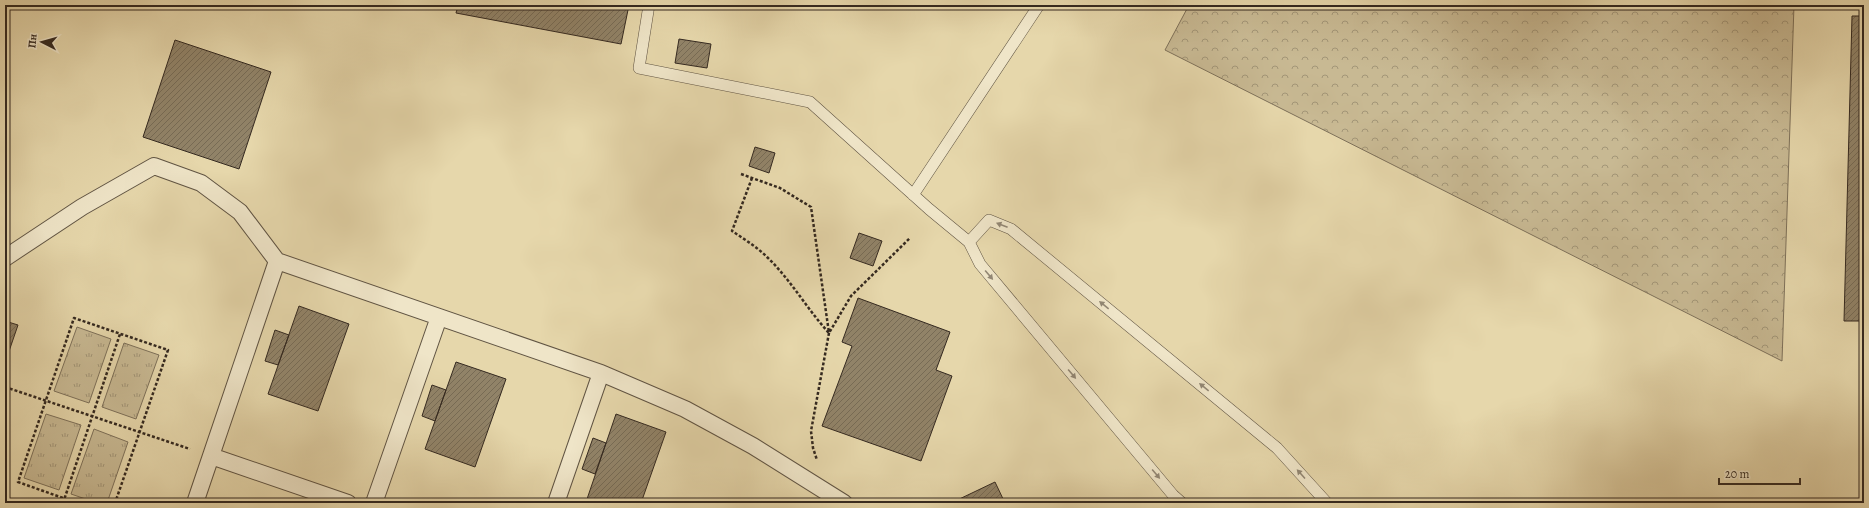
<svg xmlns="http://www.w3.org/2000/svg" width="1869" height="508" viewBox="0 0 1869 508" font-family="Alegreya,serif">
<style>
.grass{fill:url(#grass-tufts);stroke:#7e715a}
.forest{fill:url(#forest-crowns);stroke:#7e715a}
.building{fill:url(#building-hatch);stroke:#342920}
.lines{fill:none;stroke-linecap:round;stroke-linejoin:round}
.service-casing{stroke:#605443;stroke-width:12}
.pedestrian-casing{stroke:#605443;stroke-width:18}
.path{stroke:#342920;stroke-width:2.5;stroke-dasharray:3 2;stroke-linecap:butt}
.service{stroke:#efe5c8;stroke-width:11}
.pedestrian{stroke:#efe5c8;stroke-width:16}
.oneway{fill:#928774}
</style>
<defs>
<pattern id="grass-tufts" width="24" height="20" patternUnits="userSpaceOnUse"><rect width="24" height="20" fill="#c8b993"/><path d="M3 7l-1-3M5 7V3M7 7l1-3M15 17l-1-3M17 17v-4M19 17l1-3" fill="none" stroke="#a39678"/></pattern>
<pattern id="forest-crowns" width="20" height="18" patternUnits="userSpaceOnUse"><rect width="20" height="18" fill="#c8b993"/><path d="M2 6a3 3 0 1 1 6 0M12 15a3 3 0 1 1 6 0" fill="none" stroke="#a39678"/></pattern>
<pattern id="building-hatch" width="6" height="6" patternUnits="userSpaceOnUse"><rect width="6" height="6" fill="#918368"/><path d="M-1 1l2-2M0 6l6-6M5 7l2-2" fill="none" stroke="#776b55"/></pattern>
</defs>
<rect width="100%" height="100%" fill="#e6d7ab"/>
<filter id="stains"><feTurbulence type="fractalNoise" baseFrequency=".005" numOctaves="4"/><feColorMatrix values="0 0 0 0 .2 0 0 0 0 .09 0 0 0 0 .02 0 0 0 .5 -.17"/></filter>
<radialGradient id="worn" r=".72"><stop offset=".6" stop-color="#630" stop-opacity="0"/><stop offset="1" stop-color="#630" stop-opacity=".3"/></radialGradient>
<path class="grass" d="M77 327 111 339 89 403 54 391Z
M124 343 159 355 136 419 102 407Z
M46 414 81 425 59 490 24 478Z
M94 429 128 442 107 503H97L71 494Z"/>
<path class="forest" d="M1189 5H1794L1782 361 1165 50Z"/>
<path class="building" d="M458 5H629L621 44 456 13Z
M1852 16H1864V321H1844Z
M679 39 711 44 707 68 675 63Z
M175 40 271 72 239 169 143 137Z
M755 147 775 153 769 173 749 166Z
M859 233 882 241 873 266 850 258Z
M858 298 950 332 936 370 952 376 921 461 822 426 852 346 842 342Z
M299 306 349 324 318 411 268 394Z
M5 321 18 325 5 363Z
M275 330 289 335 278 365 265 361Z
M456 362 506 379 475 467 425 449Z
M432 385 446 390 435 421 422 416Z
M616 414 666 432 641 503H588L586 502Z
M593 438 606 443 595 474 582 469Z
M995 482 1005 503H951Z"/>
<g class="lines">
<defs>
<path id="service" d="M649 5 639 68 810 102 929 209 969 242 980 264 1173 495 1182 503
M913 195 1039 5
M969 242 989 220 1011 229 1277 448 1327 503"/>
<path id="pedestrian" d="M5 258 82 207 154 166 201 183 240 212 277 261 601 373 685 409 753 446 844 503
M211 456 348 503
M195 503 277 261
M374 503 439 317
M556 503 601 373"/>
</defs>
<use href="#service" class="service-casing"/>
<use href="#pedestrian" class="pedestrian-casing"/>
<path class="path" d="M741 174 780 188 811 207 829 333 811 431 813 448 817 460
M752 178 732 231C744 239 757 247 767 257 791 280 807 309 829 333L851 296 910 238
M5 387 190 449
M63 503 120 334
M77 503 18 482 74 318 168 350 115 503"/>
<use href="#service" class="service"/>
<use href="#pedestrian" class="pedestrian"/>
</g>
<defs><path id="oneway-solid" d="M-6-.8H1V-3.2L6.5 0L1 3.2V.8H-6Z"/></defs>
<g class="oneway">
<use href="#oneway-solid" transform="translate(1002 225) rotate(-159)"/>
<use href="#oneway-solid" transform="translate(989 275) rotate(50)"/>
<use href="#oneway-solid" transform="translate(1104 305) rotate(-141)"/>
<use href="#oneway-solid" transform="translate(1072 374) rotate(50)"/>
<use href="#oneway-solid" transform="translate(1204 387) rotate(-141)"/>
<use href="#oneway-solid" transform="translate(1156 474) rotate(50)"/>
<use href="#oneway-solid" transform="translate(1301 474) rotate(-132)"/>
</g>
<rect width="1869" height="508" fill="none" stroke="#e6d7ab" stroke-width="20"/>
<rect x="6" y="6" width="1857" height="496" fill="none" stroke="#342920" stroke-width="2"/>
<rect x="10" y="10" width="1849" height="488" fill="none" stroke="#342920"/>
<g transform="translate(42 42) rotate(276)" stroke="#efe5c8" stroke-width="3" paint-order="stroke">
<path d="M0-3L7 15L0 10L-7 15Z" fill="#342920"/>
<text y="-6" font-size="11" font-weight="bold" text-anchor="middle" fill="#342920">Пн</text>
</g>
<path d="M1719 478v6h81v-6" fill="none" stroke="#342920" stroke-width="2"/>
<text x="1725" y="478" font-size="12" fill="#342920" stroke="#efe5c8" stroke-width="3" paint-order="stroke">20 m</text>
<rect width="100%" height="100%" filter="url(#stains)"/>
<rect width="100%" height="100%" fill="url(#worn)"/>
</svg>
